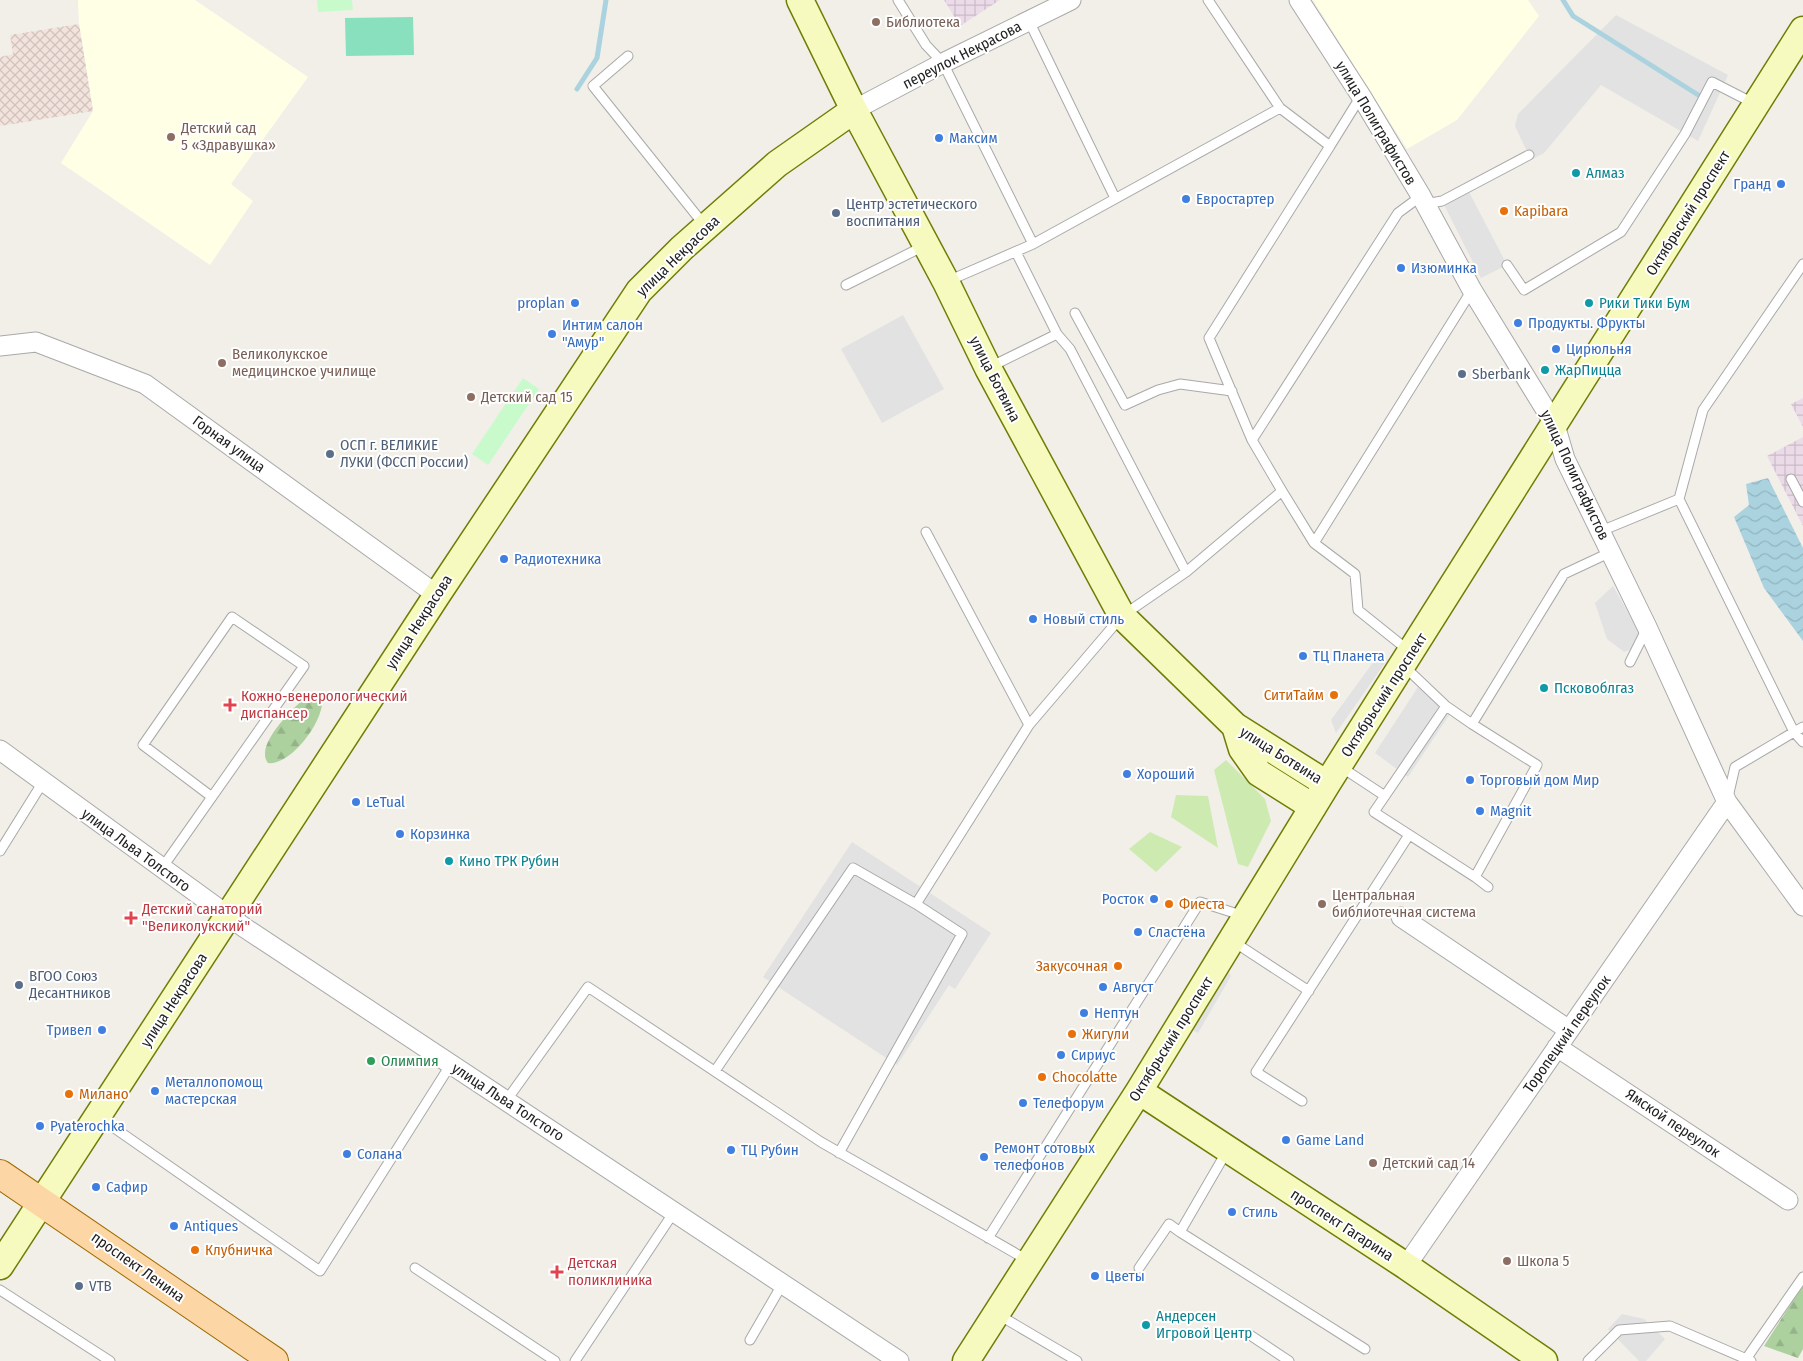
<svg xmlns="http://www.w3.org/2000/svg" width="1803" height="1361" viewBox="0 0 1803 1361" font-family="'Fira Sans Condensed',sans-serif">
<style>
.industrial{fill:url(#industrial-grid)}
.education{fill:#ffffe5}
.military{fill:url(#military-cross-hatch)}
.grass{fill:#cdebb0}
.forest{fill:url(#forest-firs)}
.park{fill:#c8facc}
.pitch{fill:#88e0be}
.parking{fill:#e2e2e2}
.water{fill:url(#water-waves)}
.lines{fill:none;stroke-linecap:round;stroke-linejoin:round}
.stream{stroke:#aad3df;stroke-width:5}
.lane-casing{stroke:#a9a9a9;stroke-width:11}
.street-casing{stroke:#a9a9a9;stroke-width:21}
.secondary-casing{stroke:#707d05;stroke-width:29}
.primary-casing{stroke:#a06b00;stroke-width:30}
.lane{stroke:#fff;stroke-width:9}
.street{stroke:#fff;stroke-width:19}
.secondary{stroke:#f7fabf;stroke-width:26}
.primary{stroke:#fcd6a4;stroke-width:28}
.education-dot{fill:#8d6e63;stroke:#fff;stroke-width:2}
.shop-dot{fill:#3f7fe0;stroke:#fff;stroke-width:2}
.culture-dot{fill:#0f9aa8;stroke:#fff;stroke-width:2}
.food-dot{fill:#e8710a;stroke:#fff;stroke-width:2}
.service-dot{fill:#5c6f8a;stroke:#fff;stroke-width:2}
.health-dot{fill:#e0444e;stroke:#fff;stroke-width:2}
.leisure-dot{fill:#2e9e5b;stroke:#fff;stroke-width:2}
.labels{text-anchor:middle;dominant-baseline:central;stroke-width:4;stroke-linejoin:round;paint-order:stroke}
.education-label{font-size:15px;fill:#785e54;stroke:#fff;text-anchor:start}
.street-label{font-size:15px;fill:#222;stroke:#fff}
.shop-label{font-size:15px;fill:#366cbe;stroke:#fff;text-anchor:start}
.culture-label{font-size:15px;fill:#0d838f;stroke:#fff;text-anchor:start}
.service-label{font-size:15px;fill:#4e5e75;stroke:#fff;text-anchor:start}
.food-label{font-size:15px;fill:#c56008;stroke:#fff;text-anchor:start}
.health-label{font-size:15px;fill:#be3a42;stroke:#fff;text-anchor:start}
.leisure-label{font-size:15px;fill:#27864d;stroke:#fff;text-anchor:start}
</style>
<defs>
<pattern id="industrial-grid" width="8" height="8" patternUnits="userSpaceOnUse" patternTransform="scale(1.25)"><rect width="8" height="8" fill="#ebdbe8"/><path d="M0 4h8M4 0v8" fill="none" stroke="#c9bcc7"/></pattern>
<pattern id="military-cross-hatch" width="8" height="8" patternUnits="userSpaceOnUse" patternTransform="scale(1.25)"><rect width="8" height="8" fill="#f3e3dd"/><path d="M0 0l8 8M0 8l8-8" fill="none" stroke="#d0c2bd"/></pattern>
<pattern id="forest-firs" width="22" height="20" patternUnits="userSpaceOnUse" patternTransform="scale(1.25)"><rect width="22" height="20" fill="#add19e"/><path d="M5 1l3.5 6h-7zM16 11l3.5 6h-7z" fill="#95b388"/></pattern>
<pattern id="water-waves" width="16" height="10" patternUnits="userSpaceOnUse" patternTransform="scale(1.25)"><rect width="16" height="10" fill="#aad3df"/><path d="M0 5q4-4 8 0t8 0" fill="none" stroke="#92b5bf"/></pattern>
</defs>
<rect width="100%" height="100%" fill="#f2efe9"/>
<path class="industrial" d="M944 0H1000L960 26Z
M1803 398V427L1791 404Z
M1803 437V526L1767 456Z"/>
<path class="education" d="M78 0H195L308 77 231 184 253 201 210 265 61 163 93 111 79 24Z
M1313 0H1528L1539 16 1457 120 1407 149Z"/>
<path class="military" d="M79 24 93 111 0 126V57L13 54 10 35Z"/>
<path class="grass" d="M1226 760 1265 799 1271 821 1248 867 1238 864 1214 770Z
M1176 795 1208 796 1218 848 1171 817Z
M1150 832 1182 847 1156 872 1129 849Z"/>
<path class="forest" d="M311 692H319C334 708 293 767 268 763 253 744 298 704 311 692Z
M1803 1285V1349L1798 1358 1764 1346Z"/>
<path class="park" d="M317 0H352L353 10 318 12Z
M523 378 539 389 488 465 472 454Z"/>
<path class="pitch" d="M413 17 414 55 346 56 345 18Z"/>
<path class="parking" d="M1616 15 1728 75 1698 141 1601 85 1544 153 1531 160 1515 126 1518 114Z
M1468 190 1507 265 1481 278 1442 201Z
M903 315 944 389 882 423 841 349Z
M1613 586 1646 644 1624 652 1607 639 1595 603Z
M1380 653 1387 660 1336 733 1331 720Z
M1418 687 1450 714 1408 777 1375 753Z
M852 842 991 933 955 989 949 985 897 1065 763 977Z
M1225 966 1231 976 1198 1033 1187 1027Z
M1622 1314 1644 1319 1665 1339 1646 1361H1639L1608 1329Z"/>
<path class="water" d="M1768 478 1803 548V641L1764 588 1734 517 1749 505 1746 484Z"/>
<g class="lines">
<path class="stream" d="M1563 0 1573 16 1703 98
M577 89 597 58 606 0"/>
<defs>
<path id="lane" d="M898 0 926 45 943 63 1033 244
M1208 0 1280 108 1330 146 1361 96
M1029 21 1115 198
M628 56 593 86 705 226
M1330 146 1209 338 1252 440 1282 491 1314 543 1355 574 1358 610 1409 651
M1425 204 1442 201 1529 155
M1016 252 1057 334 1070 349 1186 572
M1803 264 1703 410 1679 499 1794 732 1803 727
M1507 265 1524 290 1621 232 1685 134 1712 82 1755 104
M948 281 1033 244 1280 108
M846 285 924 246
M1075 313 1125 405 1158 390 1180 384 1232 391
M990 367 1057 334
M1252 440 1398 213 1421 196
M1791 479 1803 502
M1601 531 1679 499
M926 532 1029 725
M1314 543 1472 290
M1630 662 1646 630
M1405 667 1446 706
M1472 724 1446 706 1374 812 1475 877 1537 765 1472 724 1564 574 1611 552
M1341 767 1385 796
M1728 797 1735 767 1794 732 1803 742
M0 851 43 782
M162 868 304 666 232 617 143 745 212 797
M1475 877 1488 887
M1234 942 1309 991
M715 1071 853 868 916 904 1029 725 1122 616 1186 572 1282 491
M506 1101 588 987 821 1142 1029 1261
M1302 1101 1256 1072 1409 835
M100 1118 320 1271 451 1064
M839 1153 962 934 916 904
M1180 1232 1365 1349
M988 1238 1200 902 1244 916
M415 1268 555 1361
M1139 1268 1169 1224 1180 1232 1227 1151
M0 1290 110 1361
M999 1315 1077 1361
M1250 1335 1289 1361
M750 1340 783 1283
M1746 1359 1803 1277
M575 1361 674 1212
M1588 1361 1619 1330 1670 1326 1751 1361"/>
<path id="street" d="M1299 0 1361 96 1421 196 1472 290 1555 425 1565 459 1647 627 1727 802 1803 906
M854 110 943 63 1071 0
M0 346 36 342 145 384 437 595
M0 750 245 928 899 1361
M1401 917 1569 1030
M1557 1047 1788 1200
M1406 1266 1727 802"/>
<path id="secondary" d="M800 0 854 110 946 282 988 368 1122 616 1235 726 1327 784
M1235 726 1242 749 1259 773 1313 807
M1139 1091 1406 1266 1544 1361
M0 1266 437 595 639 291 682 248 777 164 854 110
M966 1361 1139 1091 1327 784 1803 30"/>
<path id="primary" d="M0 1174 274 1361"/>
</defs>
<use href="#lane" class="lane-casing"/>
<use href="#street" class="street-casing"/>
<use href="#secondary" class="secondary-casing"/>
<use href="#primary" class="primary-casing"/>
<use href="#lane" class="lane"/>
<use href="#street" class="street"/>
<use href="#secondary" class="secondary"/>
<use href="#primary" class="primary"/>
</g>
<g class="education-dot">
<circle cx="876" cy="22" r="5"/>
<circle cx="171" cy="137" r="5"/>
<circle cx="222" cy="363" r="5"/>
<circle cx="471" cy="397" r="5"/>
<circle cx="1322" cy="904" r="5"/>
<circle cx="1373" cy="1163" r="5"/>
<circle cx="1507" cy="1261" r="5"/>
</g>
<g class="shop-dot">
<circle cx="939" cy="138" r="5"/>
<circle cx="1781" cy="184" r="5"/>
<circle cx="1186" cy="199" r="5"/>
<circle cx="1401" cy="268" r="5"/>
<circle cx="575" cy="303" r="5"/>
<circle cx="1518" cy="323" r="5"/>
<circle cx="552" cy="334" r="5"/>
<circle cx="1556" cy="349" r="5"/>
<circle cx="504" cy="559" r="5"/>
<circle cx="1033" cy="619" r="5"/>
<circle cx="1303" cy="656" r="5"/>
<circle cx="1127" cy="774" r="5"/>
<circle cx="1470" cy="780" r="5"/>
<circle cx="356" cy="802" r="5"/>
<circle cx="1480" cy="811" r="5"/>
<circle cx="400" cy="834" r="5"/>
<circle cx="1154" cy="899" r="5"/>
<circle cx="1138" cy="932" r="5"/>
<circle cx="1103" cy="987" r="5"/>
<circle cx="1084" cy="1013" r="5"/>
<circle cx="102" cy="1030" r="5"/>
<circle cx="1061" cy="1055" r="5"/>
<circle cx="155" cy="1091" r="5"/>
<circle cx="1023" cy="1103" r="5"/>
<circle cx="40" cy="1126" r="5"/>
<circle cx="1286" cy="1140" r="5"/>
<circle cx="731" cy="1150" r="5"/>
<circle cx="347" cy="1154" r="5"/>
<circle cx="984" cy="1157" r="5"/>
<circle cx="96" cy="1187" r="5"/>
<circle cx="1232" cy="1212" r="5"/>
<circle cx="174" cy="1226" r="5"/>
<circle cx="1095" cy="1276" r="5"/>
</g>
<g class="culture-dot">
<circle cx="1576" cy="173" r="5"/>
<circle cx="1589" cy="303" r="5"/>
<circle cx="1545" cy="370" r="5"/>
<circle cx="1544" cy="688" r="5"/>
<circle cx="449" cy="861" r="5"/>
<circle cx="1146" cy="1325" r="5"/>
</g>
<g class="food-dot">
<circle cx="1504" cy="211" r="5"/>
<circle cx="1334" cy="695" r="5"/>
<circle cx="1169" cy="904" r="5"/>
<circle cx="1118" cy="966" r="5"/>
<circle cx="1072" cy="1034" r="5"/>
<circle cx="1042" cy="1077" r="5"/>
<circle cx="69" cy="1094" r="5"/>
<circle cx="195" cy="1250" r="5"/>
</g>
<g class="service-dot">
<circle cx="836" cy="213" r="5"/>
<circle cx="1462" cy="374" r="5"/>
<circle cx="330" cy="454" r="5"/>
<circle cx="19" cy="985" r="5"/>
<circle cx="79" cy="1286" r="5"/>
</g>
<g class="health-dot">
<path d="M227.5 697.5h5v5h5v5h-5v5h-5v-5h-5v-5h5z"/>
<path d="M128.5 910.5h5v5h5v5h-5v5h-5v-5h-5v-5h5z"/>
<path d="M554.5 1264.5h5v5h5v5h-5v5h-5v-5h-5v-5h5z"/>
</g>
<circle class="leisure-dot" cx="371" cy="1061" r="5"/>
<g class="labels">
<g class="education-label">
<text x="886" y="22">Библиотека</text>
<text x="181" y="128">Детский сад<tspan x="181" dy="17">5 «Здравушка»</tspan></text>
<text x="232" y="354">Великолукское<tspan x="232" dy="17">медицинское училище</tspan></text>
<text x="481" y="397">Детский сад 15</text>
<text x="1332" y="895">Центральная<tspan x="1332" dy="17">библиотечная система</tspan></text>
<text x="1383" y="1163">Детский сад 14</text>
<text x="1517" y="1261">Школа 5</text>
</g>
<g class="street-label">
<text transform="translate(962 55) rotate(-27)">переулок Некрасова</text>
<text transform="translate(1376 123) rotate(59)">улица Полиграфистов</text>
<text transform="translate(1688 213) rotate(-58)">Октябрьский проспект</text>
<text transform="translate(678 256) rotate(-44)">улица Некрасова</text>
<text transform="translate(995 379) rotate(63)">улица Ботвина</text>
<text transform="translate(229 444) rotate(36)">Горная улица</text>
<text transform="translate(1575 475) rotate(65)">улица Полиграфистов</text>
<text transform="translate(419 622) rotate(-57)">улица Некрасова</text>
<text transform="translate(1384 695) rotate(-57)">Октябрьский проспект</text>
<text transform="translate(1281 755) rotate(32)">улица Ботвина</text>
<text transform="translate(136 850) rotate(36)">улица Льва Толстого</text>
<text transform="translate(174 1000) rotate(-57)">улица Некрасова</text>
<text transform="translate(1567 1034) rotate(-55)">Торопецкий переулок</text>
<text transform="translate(1171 1039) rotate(-58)">Октябрьский проспект</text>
<text transform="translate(508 1102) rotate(33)">улица Льва Толстого</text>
<text transform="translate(1673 1123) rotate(34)">Ямской переулок</text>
<text transform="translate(1342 1225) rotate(33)">проспект Гагарина</text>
<text transform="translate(138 1267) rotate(35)">проспект Ленина</text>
</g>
<g class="shop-label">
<text x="949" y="138">Максим</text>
<text x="1771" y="184" text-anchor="end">Гранд</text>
<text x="1196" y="199">Евростартер</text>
<text x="1411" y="268">Изюминка</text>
<text x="565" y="303" text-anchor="end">proplan</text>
<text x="1528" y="323">Продукты. Фрукты</text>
<text x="562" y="325">Интим салон<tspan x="562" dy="17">"Амур"</tspan></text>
<text x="1566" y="349">Цирюльня</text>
<text x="514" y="559">Радиотехника</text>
<text x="1043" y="619">Новый стиль</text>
<text x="1313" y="656">ТЦ Планета</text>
<text x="1137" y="774">Хороший</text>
<text x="1480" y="780">Торговый дом Мир</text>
<text x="366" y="802">LeTual</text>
<text x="1490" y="811">Magnit</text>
<text x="410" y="834">Корзинка</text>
<text x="1144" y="899" text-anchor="end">Росток</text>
<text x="1148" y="932">Сластёна</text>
<text x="1113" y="987">Август</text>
<text x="1094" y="1013">Нептун</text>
<text x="92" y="1030" text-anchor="end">Тривел</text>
<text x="1071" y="1055">Сириус</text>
<text x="165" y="1082">Металлопомощ<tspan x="165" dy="17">мастерская</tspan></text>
<text x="1033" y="1103">Телефорум</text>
<text x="50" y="1126">Pyaterochka</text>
<text x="1296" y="1140">Game Land</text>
<text x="994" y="1148">Ремонт сотовых<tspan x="994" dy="17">телефонов</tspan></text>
<text x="741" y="1150">ТЦ Рубин</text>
<text x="357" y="1154">Солана</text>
<text x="106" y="1187">Сафир</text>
<text x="1242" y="1212">Стиль</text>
<text x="184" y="1226">Antiques</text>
<text x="1105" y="1276">Цветы</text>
</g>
<g class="culture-label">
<text x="1586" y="173">Алмаз</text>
<text x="1599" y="303">Рики Тики Бум</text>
<text x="1555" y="370">ЖарПицца</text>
<text x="1554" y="688">Псковоблгаз</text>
<text x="459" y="861">Кино ТРК Рубин</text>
<text x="1156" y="1316">Андерсен<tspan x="1156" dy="17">Игровой Центр</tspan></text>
</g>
<g class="service-label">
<text x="846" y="204">Центр эстетического<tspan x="846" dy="17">воспитания</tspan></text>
<text x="1472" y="374">Sberbank</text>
<text x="340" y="445">ОСП г. ВЕЛИКИЕ<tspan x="340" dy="17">ЛУКИ (ФССП России)</tspan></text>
<text x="29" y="976">ВГОО Союз<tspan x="29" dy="17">Десантников</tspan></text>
<text x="89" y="1286">VTB</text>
</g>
<g class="food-label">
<text x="1514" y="211">Kapibara</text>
<text x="1324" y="695" text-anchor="end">СитиТайм</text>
<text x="1179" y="904">Фиеста</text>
<text x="1108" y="966" text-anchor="end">Закусочная</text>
<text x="1082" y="1034">Жигули</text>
<text x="1052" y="1077">Chocolatte</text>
<text x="79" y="1094">Милано</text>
<text x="205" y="1250">Клубничка</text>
</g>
<g class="health-label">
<text x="241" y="696">Кожно-венерологический<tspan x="241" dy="17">диспансер</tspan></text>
<text x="142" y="909">Детский санаторий<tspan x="142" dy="17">"Великолукский"</tspan></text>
<text x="568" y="1263">Детская<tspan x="568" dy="17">поликлиника</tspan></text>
</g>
<g class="leisure-label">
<text x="381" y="1061">Олимпия</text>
</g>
</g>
</svg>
